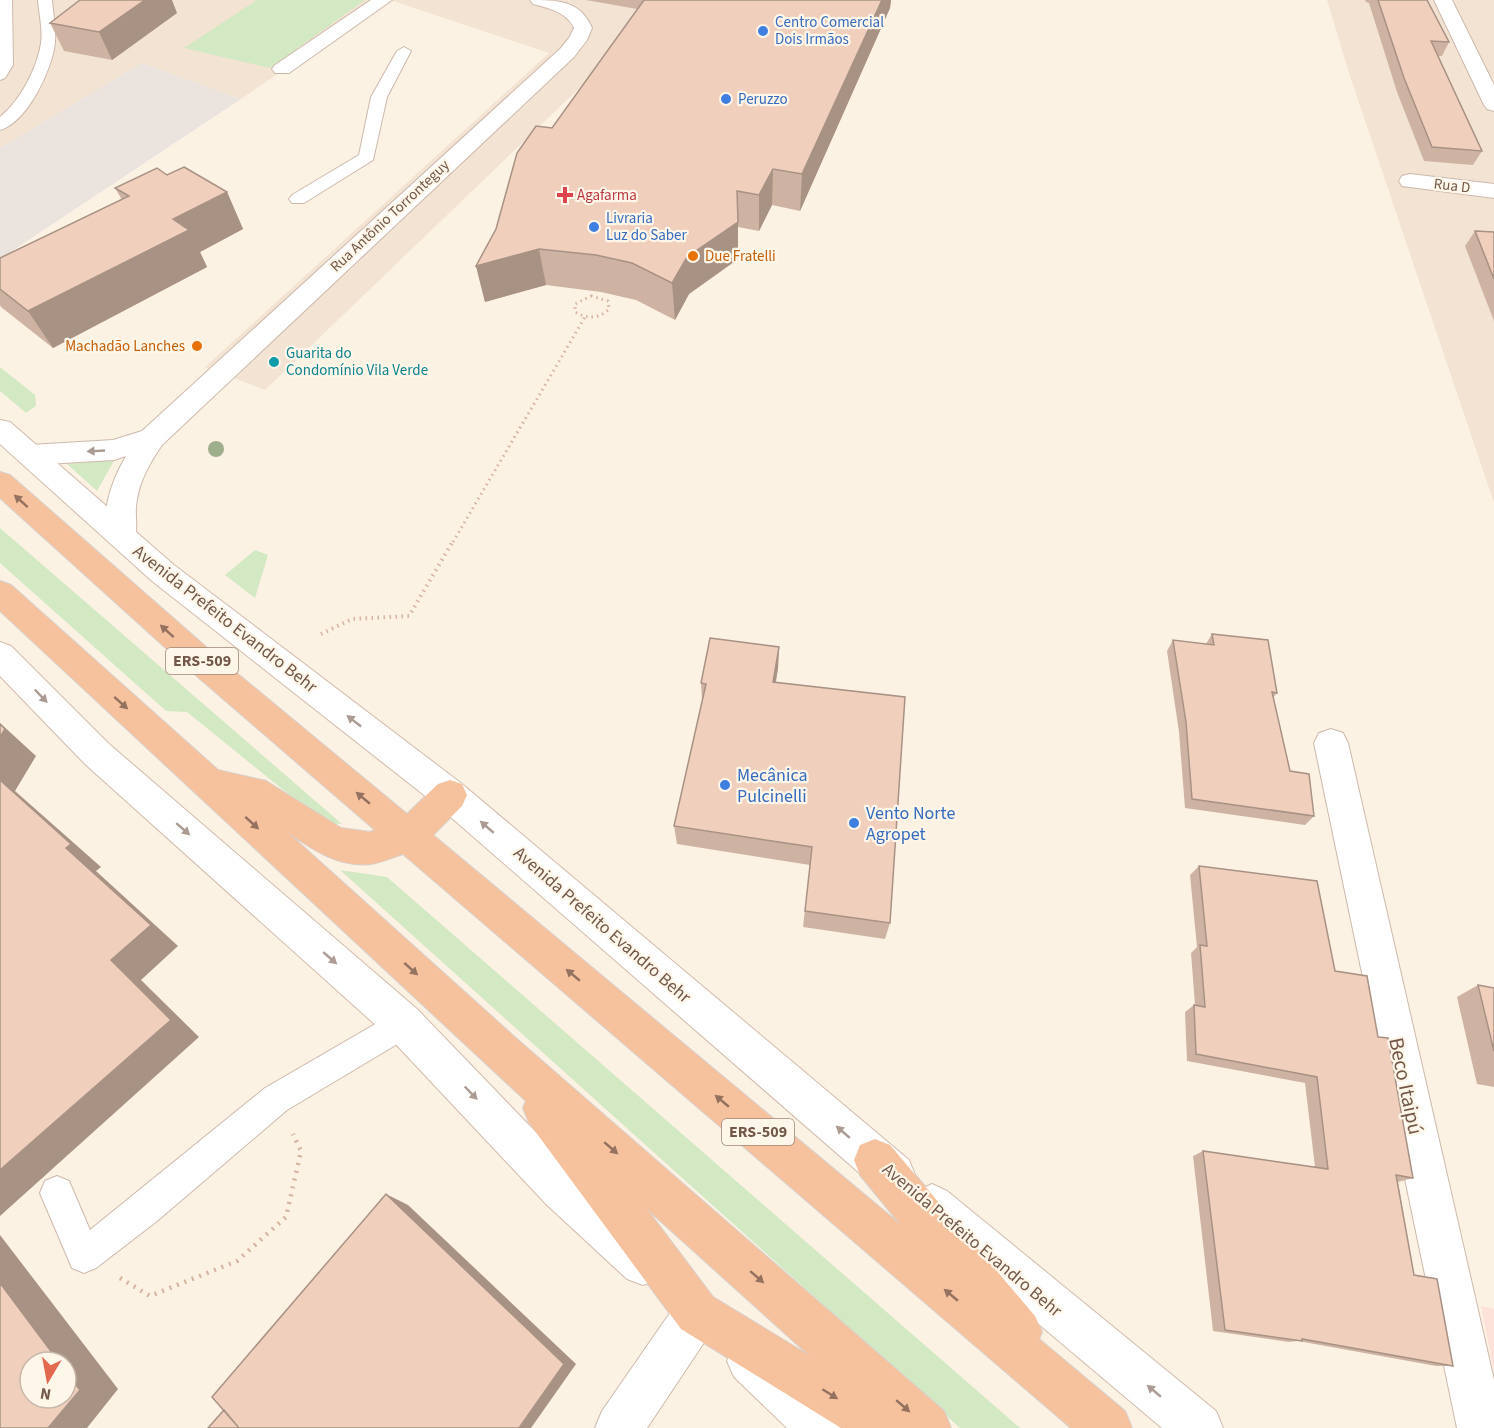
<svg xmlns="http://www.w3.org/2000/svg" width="1494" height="1428" viewBox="0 0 1494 1428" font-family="'Source Sans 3',sans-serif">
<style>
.residential{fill:#f3e3d3}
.commercial{fill:#fce2d8}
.industrial{fill:#ebe4de}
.green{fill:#d3e9c3}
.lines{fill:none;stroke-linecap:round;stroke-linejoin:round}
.service-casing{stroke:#cdb9ab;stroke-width:2}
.minor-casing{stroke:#cdb9ab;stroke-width:2}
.secondary-casing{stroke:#d2bbab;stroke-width:2}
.trunk-casing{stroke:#d8d0cc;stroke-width:2}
.path-far2{stroke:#d5b3a0;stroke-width:3;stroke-dasharray:1.5 4;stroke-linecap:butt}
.path-far1{stroke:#d5b3a0;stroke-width:4;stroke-dasharray:1.5 4.5;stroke-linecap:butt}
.path{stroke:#d5b3a0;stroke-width:4.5;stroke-dasharray:2 6;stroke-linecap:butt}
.service{fill:#fff;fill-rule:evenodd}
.minor{fill:#fff;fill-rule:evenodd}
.secondary{fill:#fff;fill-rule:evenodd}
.trunk{fill:#f6c29e;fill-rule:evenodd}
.tree{fill:#a0af8b}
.wall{fill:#ceb3a3}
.shaded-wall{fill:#a89284}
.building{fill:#f0d0bd;stroke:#a89284;stroke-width:1.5}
.oneway{fill:#ab9b92}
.oneway2{fill:#94725f}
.shop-dot{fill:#3f7fe0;stroke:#fff6ea;stroke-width:2}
.health-dot{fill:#e0444e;stroke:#fff6ea;stroke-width:2}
.food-dot{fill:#e8710a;stroke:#fff6ea;stroke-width:2}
.culture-dot{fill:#0f9aa8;stroke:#fff6ea;stroke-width:2}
.labels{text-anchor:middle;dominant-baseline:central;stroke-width:4.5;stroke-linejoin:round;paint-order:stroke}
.far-shop-label{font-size:15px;fill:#366cbe;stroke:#fff6ea;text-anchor:start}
.far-street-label{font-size:15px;fill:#73584a;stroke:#fff6ea}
.far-health-label{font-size:15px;fill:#be3a42;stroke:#fff6ea;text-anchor:start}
.far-food-label{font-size:15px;fill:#c56008;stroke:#fff6ea;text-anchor:start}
.far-culture-label{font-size:15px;fill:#0d838f;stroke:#fff6ea;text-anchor:start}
.shield{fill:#fff6ea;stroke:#9d877a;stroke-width:1.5}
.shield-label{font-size:16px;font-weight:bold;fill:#73584a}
.street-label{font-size:18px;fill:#73584a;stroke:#fff6ea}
.shop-label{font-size:18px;fill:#366cbe;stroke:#fff6ea;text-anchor:start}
.near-street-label{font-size:21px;fill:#73584a;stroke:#fff6ea}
</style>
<rect width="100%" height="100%" fill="#fcf2e4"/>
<path class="residential" d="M0 0H386L241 99 142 63 0 148Z
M390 0H671L265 390 205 367 549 53Z
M1327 0H1494V503L1349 73Z"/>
<path class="commercial" d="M1481 1306 1494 1309V1372Z"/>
<path class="industrial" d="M142 63 241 99 0 259V148Z"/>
<path class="green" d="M257 0H365L270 68 184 48Z
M0 367 35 395 36 406 26 413 0 391Z
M115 459 97 491 67 464Z
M0 528 342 824 324 823 187 712 166 711 0 563Z
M255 550 268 555 255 598 225 575Z
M340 870 387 877 1020 1428H960Z"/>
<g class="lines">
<defs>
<path id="service" d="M0 0H12L13 65 5 78 0 80Z
M38 0H52C53 13 56 29 55 42 53 68 27 123 0 130V117C20 101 37 69 41 43 43 30 39 13 38 0Z
M404 47 411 51 387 97 373 160 304 203H292L289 199 292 195 359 155 371 97 397 51Z
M403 1008 414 1012 418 1023 414 1034 287 1110 157 1221 96 1268 84 1273 72 1268 40 1193 45 1181 57 1176 69 1181 90 1230 265 1088Z"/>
<path id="minor" d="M371 0H392L289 73H275L272 69 275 65Z
M530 0C557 0 580 0 592 28L587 40 574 57 162 445C149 464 138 483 136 507 135 520 139 533 132 545L122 548 112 545C97 518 112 480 126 456L114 460 30 465 20 462 16 455 20 448 30 445 113 440 142 431 560 49 569 38 574 28C567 12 548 8 533 4Z
M1434 0H1452L1494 85V111L1487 109 1484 105Z
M1410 174 1494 184V198L1402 186 1399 181 1402 176Z
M1331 729 1343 733 1348 743 1494 1380V1428H1457L1314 743 1319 733Z
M697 1290 713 1297 720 1313 713 1329 647 1428H595L602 1411 681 1297Z"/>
<path id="secondary" d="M0 420 10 422 174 565 462 784 909 1160 915 1175 909 1190 894 1196 879 1190 438 806 152 581 0 444Z
M0 642 11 646 109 744 417 1009 576 1174 659 1247 665 1263 659 1279 643 1285 627 1279 546 1204 389 1037 85 764 0 676Z
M932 1184 947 1191 1216 1411 1223 1428H1162L917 1221 910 1206 917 1191Z
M750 1338 766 1345 839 1411 846 1428H787L734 1377 727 1361 734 1345Z"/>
<path id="trunk" d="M0 472 10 475 221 660 407 814 438 784 450 780 462 784 467 795 462 806 433 835 901 1225 860 1175 854 1160 860 1145 875 1139 890 1145 1035 1316 1042 1332 1039 1339 1125 1411 1132 1428H1071L403 854C393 857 381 863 371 864 339 868 312 849 287 832L518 1040 944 1411 951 1428H841L681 1329 529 1123 523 1108 526 1101 0 611V581L11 585 218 770 266 781 341 828 370 832 375 830 199 678 0 498ZM646 1208 810 1356 713 1297Z"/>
</defs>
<use href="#service" class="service-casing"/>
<use href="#minor" class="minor-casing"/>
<use href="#secondary" class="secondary-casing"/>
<use href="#trunk" class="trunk-casing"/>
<path class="path-far2" d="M591 296 608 301 609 309C599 319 587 319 575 312V304Z
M453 542 585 317"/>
<path class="path-far1" d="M321 634 352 619 409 616 453 541"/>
<path class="path" d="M120 1278 150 1296 237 1261 286 1217 301 1151 293 1134"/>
<use href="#service" class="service"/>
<use href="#minor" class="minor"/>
<use href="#secondary" class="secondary"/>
<use href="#trunk" class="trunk"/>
</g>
<circle class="tree" cx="216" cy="449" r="8"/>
<path class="wall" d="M586 0H891L890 8 800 211 772 205 759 231 738 227V259L689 294 675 320 636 300 601 292 546 285 485 302 476 266 637 9Z
M1365 0H1427L1449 42 1442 56H1438L1482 151 1473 165 1424 161 1397 92 1369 3 1366 2Z
M177 13 112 60 64 51 50 23Z
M167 175 227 192 243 229 200 252 207 267 53 348 1 307 0 305V258L122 200 115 188Z
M1475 231 1494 232V321L1465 246Z
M1212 634 1277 693 1273 698 1290 771 1314 816 1305 825 1185 808 1179 732 1167 651 1173 640 1206 644Z
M779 647 778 668 776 682 890 923 885 939 803 927 810 865 677 844 674 826 702 701 701 683Z
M1199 866 1335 971 1378 1037 1413 1178 1398 1182 1414 1275 1453 1366H1436L1298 1341 1289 1342 1213 1331 1193 1156 1203 1151 1315 1167 1305 1083 1187 1061 1185 1012 1194 1005H1195L1191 953 1197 947 1190 875Z
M1478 985 1494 988V1087L1477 1084 1457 997Z"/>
<path class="shaded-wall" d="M145 0H172L177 13 112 60 99 32Z
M882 0H891L890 8 800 211 802 174Z
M773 169 772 205 759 231V195Z
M227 192 243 229 200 252 207 267 53 348 28 311 173 219Z
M738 222V259L689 294 675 320 672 283 687 257Z
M539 249 546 285 485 302 476 266Z
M779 647 778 668 772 703 773 682Z
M0 723 36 756 15 791 101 867 96 871 178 946 141 980 199 1037 0 1216V1170L111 960 66 848 0 780Z
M386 1194 408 1205 576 1364 531 1428H519Z
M0 1235 118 1389 87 1428H48L66 1372V1362H59L0 1283Z"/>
<path class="building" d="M80 0H145L99 32 50 23Z
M644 0H882L802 174 773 169 759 195 737 191 738 222 687 257 672 283 632 263 596 255 539 249 476 266 496 229 517 153 536 126 552 128Z
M1378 0H1427L1449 42 1431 41 1482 151 1432 147 1404 78Z
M184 167 227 192 173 219 189 230 28 311 0 289V258L129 196 115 188 157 168 167 175Z
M1475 231 1494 232V279Z
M1212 634 1268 640 1277 693 1272 692 1290 771 1309 774 1314 816 1192 799 1186 722 1173 640 1214 645Z
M710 638 779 647 773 682 905 697 890 923 805 911 812 847 674 826 706 684 701 683Z
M0 724 5 729 0 737Z
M0 780 71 844 66 848 151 925 111 960 171 1020 0 1170Z
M1199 866 1317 881 1335 971 1367 976 1378 1037 1388 1038 1413 1178 1396 1175 1414 1275 1437 1279 1453 1366 1302 1339V1341L1225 1330 1203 1151 1328 1169 1317 1077 1196 1054 1194 1005 1205 1007 1200 945 1207 946Z
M1478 985 1494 988V1051Z
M386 1194 564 1364 519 1428H239L212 1397Z
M0 1283 59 1362H30V1398H66V1372L80 1390 48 1428H0Z
M224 1410 239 1428H208Z"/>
<defs><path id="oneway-solid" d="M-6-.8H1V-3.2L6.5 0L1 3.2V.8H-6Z" transform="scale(1.5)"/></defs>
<g class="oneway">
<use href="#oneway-solid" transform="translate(96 451) rotate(177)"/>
<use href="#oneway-solid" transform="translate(41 696) rotate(46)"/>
<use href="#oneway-solid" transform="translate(354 721) rotate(-142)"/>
<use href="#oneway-solid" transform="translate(487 827) rotate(-139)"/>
<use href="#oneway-solid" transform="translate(183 829) rotate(41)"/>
<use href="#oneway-solid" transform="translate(330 958) rotate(41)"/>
<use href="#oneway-solid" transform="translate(471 1093) rotate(46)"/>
<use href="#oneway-solid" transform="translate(843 1132) rotate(-139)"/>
<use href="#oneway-solid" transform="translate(1154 1391) rotate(-140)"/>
</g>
<g class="oneway2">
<use href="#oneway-solid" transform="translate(21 501) rotate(-138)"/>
<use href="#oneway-solid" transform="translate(167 631) rotate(-138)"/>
<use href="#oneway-solid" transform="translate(121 703) rotate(42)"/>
<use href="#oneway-solid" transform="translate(363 798) rotate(-140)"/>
<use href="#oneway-solid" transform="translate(252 823) rotate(42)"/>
<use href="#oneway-solid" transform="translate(411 969) rotate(42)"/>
<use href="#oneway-solid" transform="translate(573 975) rotate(-140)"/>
<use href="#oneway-solid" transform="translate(722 1101) rotate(-140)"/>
<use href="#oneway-solid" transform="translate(611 1148) rotate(41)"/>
<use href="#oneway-solid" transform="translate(757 1277) rotate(41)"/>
<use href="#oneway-solid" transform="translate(951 1295) rotate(-140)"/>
<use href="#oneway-solid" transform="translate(830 1394) rotate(32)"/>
<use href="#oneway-solid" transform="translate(903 1406) rotate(41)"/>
</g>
<g class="shop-dot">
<circle cx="763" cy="31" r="6"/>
<circle cx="726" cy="99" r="6"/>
<circle cx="594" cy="227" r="6"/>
<circle cx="725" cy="785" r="6"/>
<circle cx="854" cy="823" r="6"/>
</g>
<path class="health-dot" d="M562 186h6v6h6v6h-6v6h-6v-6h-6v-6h6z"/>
<g class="food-dot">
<circle cx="693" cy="256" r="6"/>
<circle cx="197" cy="346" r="6"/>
</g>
<circle class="culture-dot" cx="274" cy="362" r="6"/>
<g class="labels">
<g class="far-shop-label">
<text x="775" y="22">Centro Comercial<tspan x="775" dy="17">Dois Irmãos</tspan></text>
<text x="738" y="99">Peruzzo</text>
<text x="606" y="218">Livraria<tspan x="606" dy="17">Luz do Saber</tspan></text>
</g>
<g class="far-street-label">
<text transform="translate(1452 186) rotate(7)">Rua D</text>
<text transform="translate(390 216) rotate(-43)">Rua Antônio Torronteguy</text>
</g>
<g class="far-health-label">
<text x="577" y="195">Agafarma</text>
</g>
<g class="far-food-label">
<text x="705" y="256">Due Fratelli</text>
<text x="185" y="346" text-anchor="end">Machadão Lanches</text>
</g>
<g class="far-culture-label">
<text x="286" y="353">Guarita do<tspan x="286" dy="17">Condomínio Vila Verde</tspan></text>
</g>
<g class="shield">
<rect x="166" y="648" width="72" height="26" rx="4.5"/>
<rect x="722" y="1119" width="72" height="26" rx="4.5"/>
</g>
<g class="shield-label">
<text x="202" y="661">ERS-509</text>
<text x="758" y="1132">ERS-509</text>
</g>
<g class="street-label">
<text transform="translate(225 619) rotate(38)">Avenida Prefeito Evandro Behr</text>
<text transform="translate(602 925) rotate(41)">Avenida Prefeito Evandro Behr</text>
<text transform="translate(972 1240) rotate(40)">Avenida Prefeito Evandro Behr</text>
</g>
<g class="shop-label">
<text x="737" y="775">Mecânica<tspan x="737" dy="21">Pulcinelli</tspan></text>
<text x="866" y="813">Vento Norte<tspan x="866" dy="21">Agropet</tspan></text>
</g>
<g class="near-street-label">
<text transform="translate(1406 1086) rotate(78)">Beco Itaipú</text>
</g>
</g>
<g transform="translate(48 1380) rotate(190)"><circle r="28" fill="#fff6ea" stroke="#c7b7aa" stroke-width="1.5"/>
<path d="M0-4.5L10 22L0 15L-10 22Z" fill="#e2694d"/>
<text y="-9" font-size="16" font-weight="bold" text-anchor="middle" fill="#73584a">N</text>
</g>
</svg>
